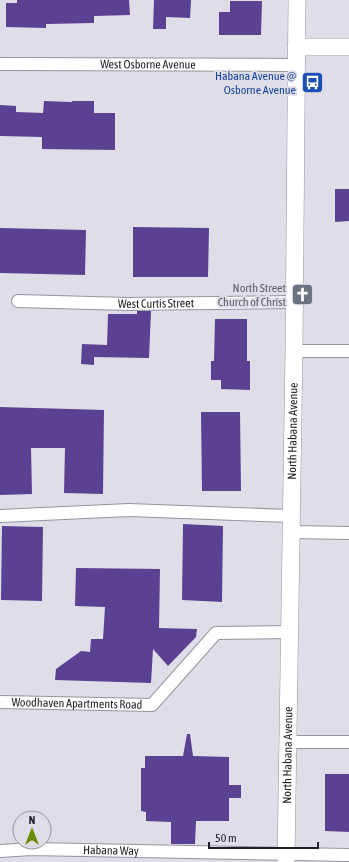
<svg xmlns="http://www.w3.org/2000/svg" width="349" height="862" viewBox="0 0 349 862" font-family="'Asap Condensed',sans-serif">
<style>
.building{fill:#5a4192}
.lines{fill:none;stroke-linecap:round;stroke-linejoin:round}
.street-casing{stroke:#95949e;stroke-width:14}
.secondary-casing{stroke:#95949e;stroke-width:18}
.street{stroke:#fff;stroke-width:12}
.secondary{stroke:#fff;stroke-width:17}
.labels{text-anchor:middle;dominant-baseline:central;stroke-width:4;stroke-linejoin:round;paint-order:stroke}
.street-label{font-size:12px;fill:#201f23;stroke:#dfdee8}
.transit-label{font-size:12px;fill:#164399;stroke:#dfdee8;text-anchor:end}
.worship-label{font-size:12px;fill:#5b616d;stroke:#dfdee8;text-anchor:end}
</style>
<rect width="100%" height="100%" fill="#dfdee8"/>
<path class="building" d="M17 0H129L130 15 94 16V23L46 24V28L6 27V3H17Z
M154 0H191L190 18 166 17V29H153Z
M230 1H262L261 35H219V12H230Z
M44 101 72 102V101H94V113H115V150L42 149V137L0 136V105L16 106V112L43 113Z
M335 189H349V221L335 222Z
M133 227 209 228 208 277H133Z
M0 228 86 230 85 275 0 273Z
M137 311H151L149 358 94 357V365L81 364 82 344 107 345 108 314H137Z
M215 319H247V361H250V390L221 389V380H211V361H214Z
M0 407 104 410 103 494 64 493 65 448H31L32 494 0 495Z
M201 412H240L241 491H202Z
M183 524 223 526 222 602 182 600Z
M2 526 43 527 42 601 1 600Z
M76 568 160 569 159 628 197 629 196 637 168 666 153 649 151 683 55 680 56 669 81 651 90 652 91 639H103L105 607 75 606Z
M187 734H190L193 756 229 757V785H241V798H229V821H196L195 844H171V822L146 821V812L141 811V768H145V756H183Z
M325 774H349V832L325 831Z"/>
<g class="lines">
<defs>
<g id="street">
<path id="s1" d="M0 64 296 65"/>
<path id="s2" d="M18 301 128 304 294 302"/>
<path d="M294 351H349"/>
<path d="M0 516 129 510 291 516"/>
<path d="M291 532 349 533"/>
<path id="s3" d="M0 702 152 705 216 633 290 632"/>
<path d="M288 742H349"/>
<path id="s4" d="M0 851 31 849 349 855"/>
</g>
<g id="secondary">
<path d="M296 47H349"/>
<path id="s5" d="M286 862 294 351 297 0"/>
</g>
</defs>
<use href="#street" class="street-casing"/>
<use href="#secondary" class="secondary-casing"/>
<use href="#street" class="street"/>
<use href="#secondary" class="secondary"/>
</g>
<defs>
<symbol id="bus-square" viewBox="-11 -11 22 22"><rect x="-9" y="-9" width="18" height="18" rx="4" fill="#1a4fb4" stroke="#dfdee8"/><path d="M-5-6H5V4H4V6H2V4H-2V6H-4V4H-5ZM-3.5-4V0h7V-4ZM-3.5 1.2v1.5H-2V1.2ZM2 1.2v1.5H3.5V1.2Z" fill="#fff"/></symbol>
<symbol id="church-square" viewBox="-11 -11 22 22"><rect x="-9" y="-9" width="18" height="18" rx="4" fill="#6b7280" stroke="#dfdee8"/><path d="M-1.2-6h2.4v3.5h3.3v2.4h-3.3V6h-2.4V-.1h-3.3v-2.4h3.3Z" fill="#fff"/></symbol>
</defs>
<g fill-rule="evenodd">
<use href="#bus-square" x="300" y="70" width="25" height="25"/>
<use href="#church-square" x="290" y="282" width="25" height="25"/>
</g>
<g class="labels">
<g class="street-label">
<text stroke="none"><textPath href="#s1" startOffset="148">West Osborne Avenue</textPath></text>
<text stroke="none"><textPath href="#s2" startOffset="138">West Curtis Street</textPath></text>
<text stroke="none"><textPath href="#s5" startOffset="431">North Habana Avenue</textPath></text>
<text stroke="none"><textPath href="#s3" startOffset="77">Woodhaven Apartments Road</textPath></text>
<text stroke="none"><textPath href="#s5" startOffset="107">North Habana Avenue</textPath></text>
<text stroke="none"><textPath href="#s4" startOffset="111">Habana Way</textPath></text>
</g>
<g class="transit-label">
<text x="296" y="76">Habana Avenue @<tspan x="296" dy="14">Osborne Avenue</tspan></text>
</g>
<g class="worship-label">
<text x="286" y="288">North Street<tspan x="286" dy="14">Church of Christ</tspan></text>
</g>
</g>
<g transform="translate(32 830)"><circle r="19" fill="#dfdee8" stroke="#939299"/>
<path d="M0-3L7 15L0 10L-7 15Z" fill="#6d8901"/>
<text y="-6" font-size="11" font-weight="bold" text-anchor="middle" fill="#201f23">N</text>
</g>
<path d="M209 842v6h109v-6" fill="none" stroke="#201f23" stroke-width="2"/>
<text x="215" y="842" font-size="12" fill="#201f23" stroke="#dfdee8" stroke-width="3" paint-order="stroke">50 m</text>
</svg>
